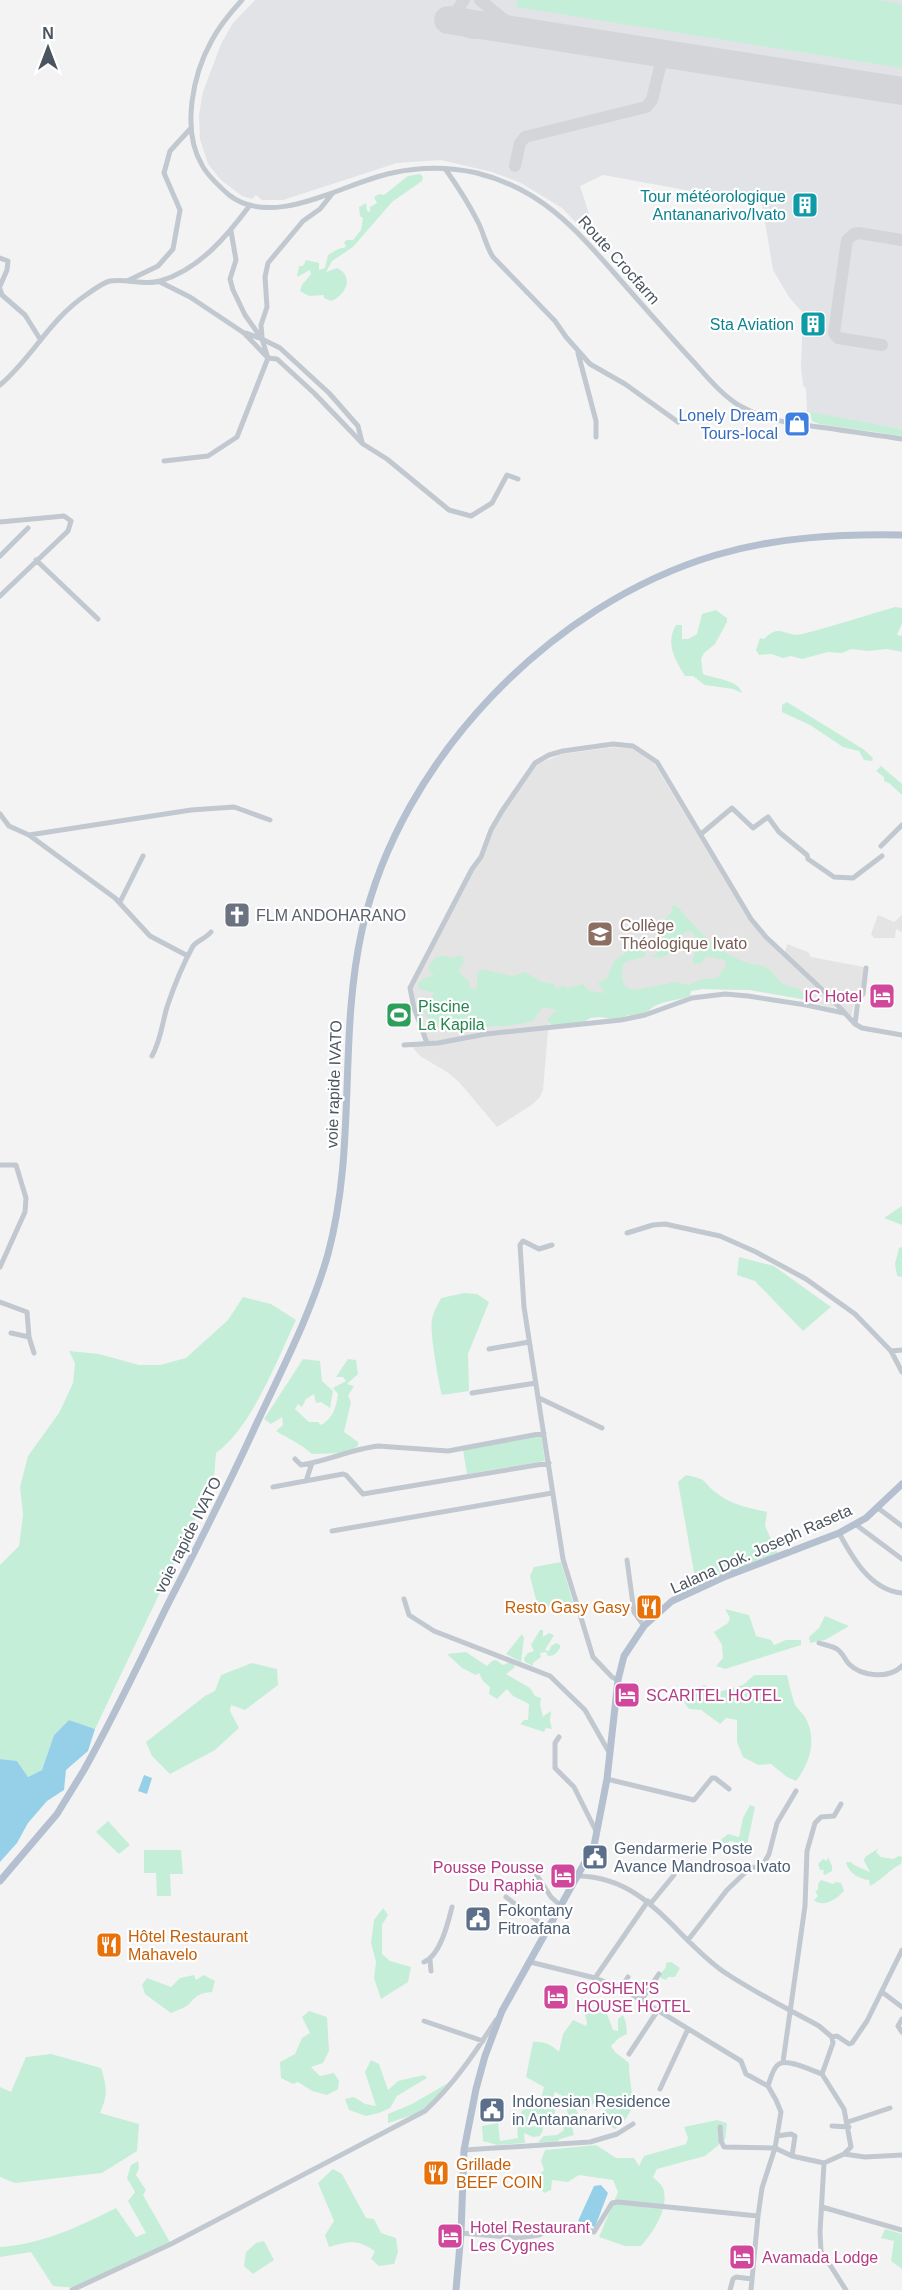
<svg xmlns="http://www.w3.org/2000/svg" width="902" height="2290" viewBox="0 0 902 2290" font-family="Helvetica,sans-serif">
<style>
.education{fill:#e5e4e4}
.airport{fill:#e2e3e6}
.green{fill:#c5eed8}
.water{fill:#95d0e8}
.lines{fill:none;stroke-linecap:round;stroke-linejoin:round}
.taxiway{stroke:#d4d5d8;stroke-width:12}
.runway{stroke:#d4d5d8;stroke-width:28}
.minor{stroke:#c1c8d0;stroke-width:5}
.major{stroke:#b4c0cf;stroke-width:7}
.labels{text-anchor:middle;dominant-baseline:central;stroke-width:4.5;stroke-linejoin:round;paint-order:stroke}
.culture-label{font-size:16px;fill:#0d838f;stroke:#fff;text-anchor:end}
.street-label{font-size:16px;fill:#4b545f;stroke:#fff}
.shop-label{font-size:16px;fill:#366cbe;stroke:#fff;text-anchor:end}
.worship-label{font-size:16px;fill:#5b616d;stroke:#fff;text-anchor:start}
.education-label{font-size:16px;fill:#785e54;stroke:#fff;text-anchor:start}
.hotel-label{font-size:16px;fill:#b23c85;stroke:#fff;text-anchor:start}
.leisure-label{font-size:16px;fill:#27864d;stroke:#fff;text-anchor:start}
.food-label{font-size:16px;fill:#c56008;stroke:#fff;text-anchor:start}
.service-label{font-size:16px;fill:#4e5e75;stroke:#fff;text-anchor:start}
</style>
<rect width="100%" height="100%" fill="#f4f3f3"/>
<path class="education" d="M614 747 632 748 654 763 749 920 785 952 787 944 808 952 811 957 864 967 861 991 855 999 851 1018 838 1005 834 1008 796 998 750 990 702 989 549 1020 543 1090 540 1097 533 1104 497 1127 459 1082 447 1072 420 1056 412 1047 428 1041 414 1005 411 989 476 866 482 860 493 831 503 812 537 764 563 754Z
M878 915 894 922 902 915V932L896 929 895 938H874L871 934Z"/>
<path class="airport" d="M255 0H902V429L807 412 806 389 803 385 801 367 803 313 789 297 773 270 762 204 603 175 580 186 600 248 562 208 521 183 492 172 441 160 397 163 283 200H262L256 195 252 199 242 196 221 180 208 164 200 139 199 115 203 92 221 44 233 23Z"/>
<path class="green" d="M517 0H879L902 4V68L516 7Z
M420 174 423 177 422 181 392 202 353 247 332 261 326 272 337 268C354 276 347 295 331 301L324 298V295L309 296 300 291 302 285 311 274 310 270 297 277 299 266H303L306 260 319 263V270L325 268 328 255 338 249 346 247 344 242 347 240H353L361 230 363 218 360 216 359 207 366 203 367 211 370 212V207L377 203 374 197 379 194 384 195 408 176Z
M810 412 902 429V436L819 424 812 421Z
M895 607 902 608V623L897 635 902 636V652L887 649 868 651 851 649 842 653 828 652 802 659 791 656 783 658 771 654 759 655 756 650 760 638 764 639C780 622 785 638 802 634 834 626 863 616 895 607Z
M716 610 727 618V622L715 644 704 653 701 659 703 674C715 679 739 680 742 693L733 689 705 685 693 676H685C675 659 665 644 676 625H682V639H688L697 634 702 614Z
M787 702 863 749 873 758 872 761 864 760 859 751 843 747 810 725 782 712V705Z
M881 766 902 784V795L889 783 884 781V777L876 771Z
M676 905C691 922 707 941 726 953 731 956 746 963 752 964 756 965 762 965 765 967 773 970 776 979 782 983 794 991 796 981 808 1000L750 990 702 989 691 991 690 996C679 1001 664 1000 653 1007 650 1009 649 1012 645 1013 633 1017 629 1012 618 1020L600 1017 590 1018 583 1023 551 1025 547 1020 556 1010 543 1007 533 1021C508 1029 457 1028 431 1023L423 1010 425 1002 435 993 422 990 418 987V983L426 977 434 976 429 971V965L436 957 444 956 451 958 462 955 464 962 458 971 468 980 470 988 475 989 477 987V973L482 969 512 976 525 972 542 982 554 984 557 989 563 985 567 988 583 984 590 991 605 993 598 983 607 978 614 961 636 945 646 953V955C637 962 621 956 622 973 622 979 623 983 626 987L635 990 676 982 688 985C692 984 694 982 698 981 716 974 712 988 726 965L725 960 707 956 701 963 695 964 692 961C696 951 700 940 691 931L682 934C677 948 666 963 649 956L656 955 657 950 661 949 665 920 672 911V906Z
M902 1206V1225L884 1218Z
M902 1247V1277L897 1276 895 1264 899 1248Z
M739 1257 774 1266 831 1307 803 1331 755 1281 737 1275Z
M464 1293 477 1294 489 1302 468 1354 469 1391 442 1395C439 1386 429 1328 432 1320 433 1312 438 1305 441 1298Z
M243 1297 271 1304 296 1320C277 1360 252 1427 216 1453L214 1479 95 1729 69 1720 54 1735 42 1770 28 1777 17 1761 0 1759V1565L19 1546 23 1515 20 1487 28 1456 59 1413 73 1383 75 1363 69 1351 99 1354 139 1365H160L186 1358 228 1320Z
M303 1359 320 1361 322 1381 333 1391 330 1408 321 1402 316 1403 314 1394 306 1399 302 1407 298 1404 295 1409 309 1422H318L321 1425C333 1418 336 1408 338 1394L333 1388 346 1381 343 1377H336L348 1359 356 1360 358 1374 347 1384 354 1386 348 1396 351 1402 344 1432 358 1442V1446L346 1453 312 1454C301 1444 289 1439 276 1431L283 1425 282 1417 271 1424 264 1419Z
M541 1435 545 1461 467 1474 463 1450Z
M686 1475C711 1480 701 1482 718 1494 731 1505 751 1508 767 1512L765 1526 779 1556 697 1589 678 1482Z
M561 1562 573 1603 538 1608 530 1576 534 1567Z
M725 1609 749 1615 756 1636 771 1640 774 1645 786 1640H801V1645L725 1669 716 1666 723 1658 722 1645 714 1632 728 1623 730 1618Z
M825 1616 849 1626 825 1640 810 1643 809 1637 819 1628Z
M540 1630H543V1637L549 1633 554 1635 545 1650 549 1651 551 1646 556 1643 560 1645V1648C557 1653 554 1656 548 1656L546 1652 540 1653 541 1657 533 1663V1666L525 1662 524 1658 528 1653 534 1651 531 1645Z
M522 1634 524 1638 521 1662 506 1654Z
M466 1652 487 1666 492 1661 496 1660 503 1665 510 1662 515 1664 514 1668 506 1674 530 1688 535 1696 541 1698 540 1705 543 1716 541 1718 551 1711 550 1721 552 1729 546 1728 544 1732 520 1724 524 1720H528L529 1704 513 1696 507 1689 497 1699 489 1694 490 1687 483 1681 479 1673 476 1675 462 1668 447 1654Z
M252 1663 277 1669 278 1685 245 1710 231 1705 230 1711 239 1728 215 1750 170 1774 152 1756 146 1742 205 1696 215 1691 221 1675Z
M754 1675H787C789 1683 791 1693 794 1702 796 1708 802 1712 805 1717 817 1738 811 1762 796 1781L787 1777 771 1764 758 1765 743 1757 737 1742V1720L726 1718 720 1724 701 1710 689 1709 684 1702 704 1685 719 1692 743 1685Z
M750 1805 755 1807 747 1845 730 1841 720 1849 714 1845 728 1834 739 1837 743 1818Z
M108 1821 130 1845 119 1854 96 1832Z
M879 1848 876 1852 881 1857 893 1859 899 1856 902 1857 901 1864C890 1869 882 1880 870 1886L869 1880C859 1879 848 1873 846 1862H851L854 1865 870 1872 864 1861 865 1857Z
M144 1850H181L183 1874H170L171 1896H157L156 1873H144Z
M828 1857 832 1866V1871L825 1875 823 1873 824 1870H820L818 1864 823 1859 827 1861Z
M821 1880 833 1884 836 1882 841 1883 844 1891C836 1900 823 1908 814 1900L818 1896 815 1891 818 1890V1884Z
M383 1908 388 1915 382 1925V1954L390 1961 411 1967 408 1982 381 1999 374 1978 376 1962 371 1943 374 1920Z
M671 1962 680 1968 675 1977H668L666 1980 661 1978 660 1975 666 1967V1963Z
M194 1975 196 1980 204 1975 215 1981 212 1992C200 1993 197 1995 190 2003 186 2008 177 2010 171 2013L145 1994 142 1985 147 1978 171 1987 180 1978Z
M582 2002 607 2014 613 2030 618 2031V2019L623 2015 626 2023 627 2034 619 2038 611 2046 615 2052 629 2063C629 2093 642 2109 615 2129L608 2125 605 2108 597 2100 586 2111 575 2108 578 2113 570 2119 574 2135 560 2139 555 2144 538 2142 544 2136 557 2135 564 2130 562 2121 567 2117 568 2114 564 2097 555 2092 551 2103 555 2111 554 2117 528 2123 529 2127 543 2125V2130L540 2136 533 2137 524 2133 525 2143 497 2145 483 2141 482 2126 498 2123 500 2141 518 2138C516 2124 520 2113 527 2101L540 2103 544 2087 526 2077 533 2042C544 2041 552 2045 559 2052L563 2034 573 2020 586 2026 587 2023Z
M309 2011 327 2017 329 2051 323 2063 311 2067 320 2076 334 2073 339 2081 338 2089 327 2095 312 2091 298 2082 293 2084 281 2078 280 2062 295 2054 302 2038 310 2033 302 2017Z
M51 2054 101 2068C107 2088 108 2094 100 2113L139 2124 137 2151 102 2173 15 2183 0 2177V2087L11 2092 26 2057Z
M371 2060 379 2064 388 2090 398 2081 424 2075 427 2078 397 2096 390 2108 379 2113 366 2116 349 2110 345 2099 354 2097 365 2104 376 2106 365 2072Z
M448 2083 425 2111 388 2123V2114L412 2104Z
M717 2120 727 2123 725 2140 705 2156 657 2169 653 2177C656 2180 661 2184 663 2188 670 2207 653 2233 641 2246H625L599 2237 618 2192 613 2180 579 2175 568 2182 552 2180 551 2190 544 2193 533 2180 544 2170 541 2161 545 2150 596 2145 616 2158H634L639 2166 644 2156 686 2144 688 2138 684 2127Z
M138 2161 139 2168 136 2175 146 2190 143 2195 171 2244 76 2288 53 2286 31 2252 0 2257V2247C43 2244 78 2227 116 2208L136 2237 146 2233 128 2201 135 2192 127 2178 131 2165Z
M333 2169 342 2174 366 2218 374 2219 381 2233 396 2238 398 2252 394 2264 379 2266 371 2259 375 2251C356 2239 350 2241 329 2247L325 2235 334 2221 318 2183Z
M885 2229 902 2234V2269L891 2261 894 2241 881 2238Z
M264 2241 274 2260 253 2274 244 2266 246 2252 256 2243Z"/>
<path class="water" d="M69 1720 95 1729 88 1751 66 1770 64 1790 47 1801 28 1823 17 1843 0 1862V1759L17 1761 28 1777 42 1770 54 1735Z
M144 1775 152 1778 147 1794 138 1791Z
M601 2185 608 2193 595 2227 578 2221 594 2186Z"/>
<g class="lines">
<path class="taxiway" d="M464 0 456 12C456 25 466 36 480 32 485 30 488 28 494 27
M480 0 512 26 527 32
M515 166 520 143 525 137 646 107 652 100 663 54
M882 345 838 338 834 333 847 240 854 234 859 233 902 240"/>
<path class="runway" d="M448 20 902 91"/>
<path class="minor" d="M242 0C231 12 220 25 212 40 193 74 181 129 202 165 207 175 220 187 229 195 274 230 345 182 392 173 419 167 450 167 477 173 545 190 579 233 623 283 645 308 667 333 690 358 705 374 721 395 740 406 768 422 797 424 827 428 852 432 877 435 902 439
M446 170C458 187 469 204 478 222 484 234 486 246 493 257L555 321 566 337 590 364 625 384 678 422
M0 258 8 261 7 270 0 286
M127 281 158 266 173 249 180 210 164 173 170 151 191 128
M160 282 190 297 244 333 268 358 277 359 314 393 363 444 387 459 449 510 471 516 492 503 507 475 518 479
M0 289 2 295 25 315 40 339
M246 333 262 339 280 348 329 393 358 426 362 442
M262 337 261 325 267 307 265 277 268 263 303 221 320 209 332 194
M578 353 596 421V437
M0 385C33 357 49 320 86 295 92 291 102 283 110 281 126 278 144 286 160 281 199 270 228 235 250 205
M164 461 208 456 237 437 268 358 262 339 245 315 233 290 230 279 236 260 231 231
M0 522 64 516 71 521 68 531 0 596
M0 556 28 528
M36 560 98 619
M0 814 9 826 29 835 115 898 150 936 188 956
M701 834 732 808 753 828 768 817 779 832 807 855 808 859 834 877 853 878 882 856
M29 835 191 810 234 807 270 820
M881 846 902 825
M120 902 143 856
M855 1024 858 1000 863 994 866 968
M427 1043 414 1008 410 988 472 869 481 857 491 830 502 811 535 763 549 755 563 751 613 744 633 746 657 762 751 919 766 937 829 996 855 1024 862 1028 902 1035
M404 1045 438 1043 486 1034 621 1020 645 1015 692 998 725 994 748 996 806 1005 844 1013
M152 1056C161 1040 162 1024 167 1007 174 986 182 966 193 946 197 941 206 938 211 932
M0 1165H16L26 1198 25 1212 0 1267
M627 1233 653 1225 665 1224 720 1236 756 1252 806 1279 855 1314 891 1351 902 1372
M552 1245 539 1249 523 1241 520 1245 524 1307 563 1559 593 1657 612 1677 618 1680
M0 1302 27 1312 29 1337 34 1353
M11 1333 29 1337
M489 1349 529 1342
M891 1351 902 1350
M472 1393 536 1383
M539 1398 602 1428
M295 1459 301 1465C327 1461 352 1449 378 1446L448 1451 544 1433
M306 1481 312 1463
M273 1487 343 1474 346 1475 363 1494 549 1463
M878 1508 902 1526
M855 1524 902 1559
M332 1531 552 1493
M839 1533C852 1557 870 1590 902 1593
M627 1560 634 1612 644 1626
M404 1599 409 1615 434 1631 550 1676 585 1710 610 1754
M819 1643C825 1645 832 1646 837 1649 843 1653 845 1660 849 1664 862 1677 889 1679 902 1666
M559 1737 555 1743V1768L574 1787 597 1833
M607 1779 694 1800 712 1778H715L729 1789
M534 1871 551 1897 561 1906
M578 1876C647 1877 674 1937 724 1972 754 1992 788 2009 819 2026L832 2037 833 2043 822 2074 844 2109 851 2147 844 2154 824 2163 820 2232 821 2251 846 2290
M506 1897 548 1929
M651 1903 674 1875
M688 1940 727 1890 751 1867 758 1868 763 1865 769 1854 777 1823 796 1791
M430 1960 431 1971
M424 1962C440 1956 448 1923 452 1907
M530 1962 595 1978 621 1988 741 2061 746 2074 768 2086 776 2100 781 2112 775 2148 792 2156 824 2163
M595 1978 648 1901
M621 1988 628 1977
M882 1992 902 2007
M642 1999 659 1974
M902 2019 898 2026 902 2032
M424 2021 483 2041
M832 2037 837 2036 849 2044 852 2043 867 2021 902 1950
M629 2054 658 2010
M783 2062 805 1906 807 1851 815 1823 821 1817 834 1816 841 1804
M768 2086C770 2080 773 2067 779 2064 787 2058 813 2071 822 2074
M660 2089 688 2029
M848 2122 890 2108
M832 2126 849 2127
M777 2136 791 2134 795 2136 792 2156
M464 2150 590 2142 617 2134 633 2124
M844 2154 865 2157 902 2155
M822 2207 902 2230
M461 2233 518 2238 539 2235 554 2227 572 2225 594 2232 612 2203 618 2202 758 2216 762 2188 775 2148 724 2147 721 2141 720 2127
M72 2290 171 2244 425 2111C454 2084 475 2053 496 2020
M730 2290 733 2279 736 2277 752 2279
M751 2290 758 2216"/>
<path class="major" d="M0 1881 57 1814 84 1770C113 1718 139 1664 165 1610 196 1549 227 1489 255 1427 281 1371 311 1314 328 1254 357 1146 338 1038 362 930 400 760 550 604 716 555 777 537 839 534 902 535
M456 2290 461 2233 464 2150 476 2089 485 2056 502 2011 594 1846 607 1779 618 1680 624 1656 644 1626 672 1601 724 1577 839 1533 866 1518 902 1484"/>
</g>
<defs>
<symbol id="building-square" viewBox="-11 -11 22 22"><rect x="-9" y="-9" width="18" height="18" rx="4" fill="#0f9aa8" stroke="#fff"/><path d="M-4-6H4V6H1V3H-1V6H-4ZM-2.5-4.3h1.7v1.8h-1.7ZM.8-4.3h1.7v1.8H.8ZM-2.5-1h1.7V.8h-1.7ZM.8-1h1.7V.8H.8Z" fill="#fff"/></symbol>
<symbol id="shop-square" viewBox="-11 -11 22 22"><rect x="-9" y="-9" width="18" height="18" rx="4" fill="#3f7fe0" stroke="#fff"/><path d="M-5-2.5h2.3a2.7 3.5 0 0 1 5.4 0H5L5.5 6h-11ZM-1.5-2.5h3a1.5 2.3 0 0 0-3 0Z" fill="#fff"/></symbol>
<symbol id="church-square" viewBox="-11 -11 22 22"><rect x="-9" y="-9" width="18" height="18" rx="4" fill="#6b7280" stroke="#fff"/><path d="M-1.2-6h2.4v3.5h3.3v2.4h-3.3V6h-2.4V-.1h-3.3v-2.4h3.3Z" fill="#fff"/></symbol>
<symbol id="school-square" viewBox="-11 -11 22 22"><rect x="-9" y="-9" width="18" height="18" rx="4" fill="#8d6e63" stroke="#fff"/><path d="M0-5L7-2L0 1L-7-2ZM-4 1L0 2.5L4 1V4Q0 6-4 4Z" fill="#fff"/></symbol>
<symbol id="hotel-square" viewBox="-11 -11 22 22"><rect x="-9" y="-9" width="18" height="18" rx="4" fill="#d1479c" stroke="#fff"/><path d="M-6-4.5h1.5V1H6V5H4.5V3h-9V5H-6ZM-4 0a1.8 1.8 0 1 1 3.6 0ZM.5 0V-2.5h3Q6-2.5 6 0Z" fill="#fff"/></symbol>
<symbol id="stadium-square" viewBox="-11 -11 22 22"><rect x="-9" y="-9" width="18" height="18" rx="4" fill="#2e9e5b" stroke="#fff"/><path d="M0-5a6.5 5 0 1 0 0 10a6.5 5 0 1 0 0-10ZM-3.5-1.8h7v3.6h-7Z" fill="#fff"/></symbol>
<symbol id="restaurant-square" viewBox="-11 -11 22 22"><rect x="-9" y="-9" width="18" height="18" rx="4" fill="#e8710a" stroke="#fff"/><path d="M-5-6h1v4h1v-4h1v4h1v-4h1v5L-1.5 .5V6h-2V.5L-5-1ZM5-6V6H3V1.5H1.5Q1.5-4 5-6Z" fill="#fff"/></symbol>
<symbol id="civic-square" viewBox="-11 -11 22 22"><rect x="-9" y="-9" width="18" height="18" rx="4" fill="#5c6f8a" stroke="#fff"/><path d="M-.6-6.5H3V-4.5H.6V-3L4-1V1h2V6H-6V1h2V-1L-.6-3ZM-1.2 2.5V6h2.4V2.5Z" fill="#fff"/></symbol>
</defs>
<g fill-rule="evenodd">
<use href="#building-square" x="790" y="190" width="30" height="30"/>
<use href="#building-square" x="798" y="309" width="30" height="30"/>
<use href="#shop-square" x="782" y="409" width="30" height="30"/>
<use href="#church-square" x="222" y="900" width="30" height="30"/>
<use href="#school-square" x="585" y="919" width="30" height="30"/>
<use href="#hotel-square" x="867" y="981" width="30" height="30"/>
<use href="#stadium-square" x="384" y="1000" width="30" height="30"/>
<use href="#restaurant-square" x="634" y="1592" width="30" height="30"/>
<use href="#hotel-square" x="612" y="1680" width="30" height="30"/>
<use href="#civic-square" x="580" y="1842" width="30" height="30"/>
<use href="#hotel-square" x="548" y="1861" width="30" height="30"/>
<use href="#civic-square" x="463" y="1904" width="30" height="30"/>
<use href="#restaurant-square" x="94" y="1930" width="30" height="30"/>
<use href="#hotel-square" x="541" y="1982" width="30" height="30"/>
<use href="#civic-square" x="477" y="2095" width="30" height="30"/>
<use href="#restaurant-square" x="421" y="2158" width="30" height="30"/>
<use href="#hotel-square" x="435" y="2221" width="30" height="30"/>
<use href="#hotel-square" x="727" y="2242" width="30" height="30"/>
</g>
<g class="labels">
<g class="culture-label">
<text x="786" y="196">Tour météorologique<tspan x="786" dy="18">Antananarivo/Ivato</tspan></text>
<text x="794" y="324">Sta Aviation</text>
</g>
<g class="street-label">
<text transform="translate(619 260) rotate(48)">Route Crocfarm</text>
<text transform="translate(334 1084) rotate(-88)">voie rapide IVATO</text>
<text transform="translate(188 1535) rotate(-63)">voie rapide IVATO</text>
<text transform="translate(761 1549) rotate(-24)">Lalana Dok. Joseph Raseta</text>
</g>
<g class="shop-label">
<text x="778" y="415">Lonely Dream<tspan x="778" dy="18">Tours-local</tspan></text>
</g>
<g class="worship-label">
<text x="256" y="915">FLM ANDOHARANO</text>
</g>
<g class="education-label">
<text x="620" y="925">Collège<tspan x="620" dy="18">Théologique Ivato</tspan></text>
</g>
<g class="hotel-label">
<text x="862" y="996" text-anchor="end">IC Hotel</text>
<text x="646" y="1695">SCARITEL HOTEL</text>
<text x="544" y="1867" text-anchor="end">Pousse Pousse<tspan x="544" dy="18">Du Raphia</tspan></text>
<text x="576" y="1988">GOSHEN'S<tspan x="576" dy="18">HOUSE HOTEL</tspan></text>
<text x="470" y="2227">Hotel Restaurant<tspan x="470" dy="18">Les Cygnes</tspan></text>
<text x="762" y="2257">Avamada Lodge</text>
</g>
<g class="leisure-label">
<text x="418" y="1006">Piscine<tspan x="418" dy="18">La Kapila</tspan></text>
</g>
<g class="food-label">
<text x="630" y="1607" text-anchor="end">Resto Gasy Gasy</text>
<text x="128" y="1936">Hôtel Restaurant<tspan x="128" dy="18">Mahavelo</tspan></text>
<text x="456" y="2164">Grillade<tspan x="456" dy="18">BEEF COIN</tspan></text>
</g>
<g class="service-label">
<text x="614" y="1848">Gendarmerie Poste<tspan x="614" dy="18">Avance Mandrosoa Ivato</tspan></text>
<text x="498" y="1910">Fokontany<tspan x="498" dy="18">Fitroafana</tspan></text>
<text x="512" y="2101">Indonesian Residence<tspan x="512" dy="18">in Antananarivo</tspan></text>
</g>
</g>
<g transform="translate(48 48)" stroke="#ffffff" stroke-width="4.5" paint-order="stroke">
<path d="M0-4.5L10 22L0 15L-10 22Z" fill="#4b545f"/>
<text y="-9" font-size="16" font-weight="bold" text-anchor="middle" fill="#4b545f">N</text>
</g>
</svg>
